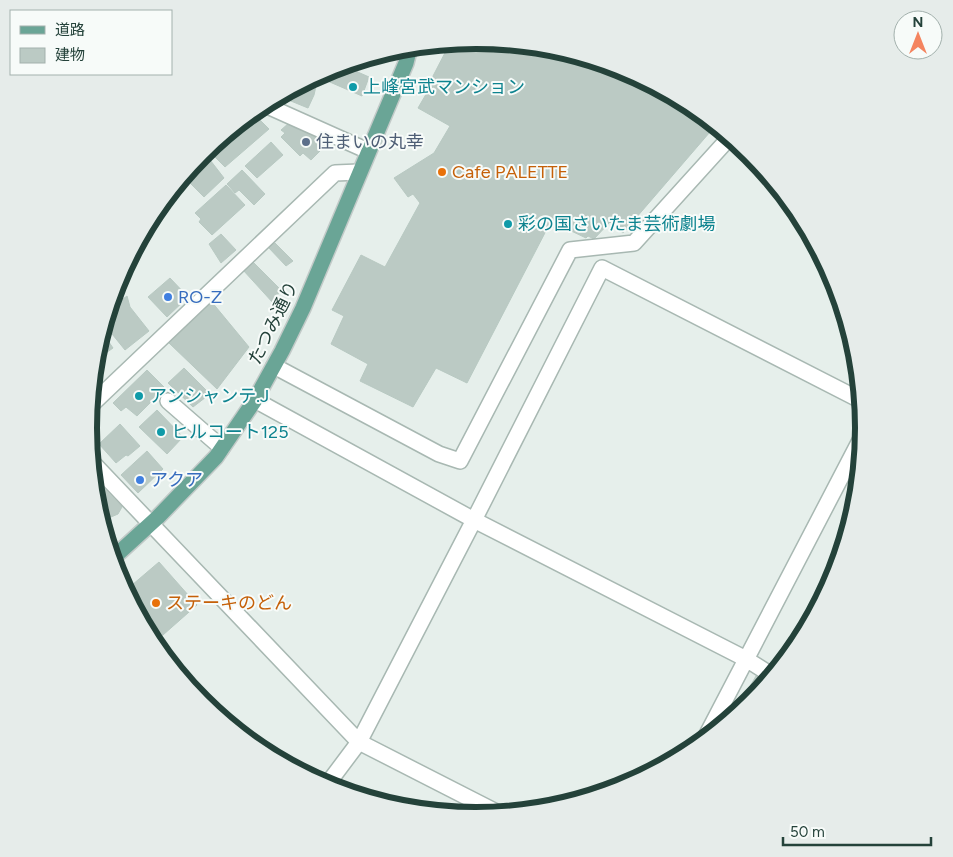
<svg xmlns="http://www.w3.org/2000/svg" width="953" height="857" viewBox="0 0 953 857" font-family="Figtree,'Noto Sans JP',sans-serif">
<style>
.building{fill:#bbcac4;stroke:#b8c9c2}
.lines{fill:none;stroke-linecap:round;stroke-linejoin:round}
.minor-casing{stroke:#a8b8b2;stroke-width:18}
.major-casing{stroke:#c2cac8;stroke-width:18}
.minor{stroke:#fff;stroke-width:15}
.major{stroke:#6aa596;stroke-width:15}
.culture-dot{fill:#0f9aa8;stroke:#f7fbf9;stroke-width:2}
.service-dot{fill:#5c6f8a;stroke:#f7fbf9;stroke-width:2}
.food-dot{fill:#e8710a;stroke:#f7fbf9;stroke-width:2}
.shop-dot{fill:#3f7fe0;stroke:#f7fbf9;stroke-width:2}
.labels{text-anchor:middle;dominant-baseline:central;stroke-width:4;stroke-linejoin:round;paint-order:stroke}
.culture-label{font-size:18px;fill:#0d838f;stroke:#f7fbf9;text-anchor:start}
.service-label{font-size:18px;fill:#4e5e75;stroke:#f7fbf9;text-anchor:start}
.food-label{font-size:18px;fill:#c56008;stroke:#f7fbf9;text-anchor:start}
.shop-label{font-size:18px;fill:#366cbe;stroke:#f7fbf9;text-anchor:start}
.street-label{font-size:18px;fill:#24423a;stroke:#f7fbf9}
.rim{fill:none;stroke:#24423a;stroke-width:6}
</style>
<rect width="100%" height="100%" fill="#e6efeb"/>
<path class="building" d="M477 40 553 48 625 70 693 106 716 125 623 233 610 222 594 239 588 236 586 238 565 228 548 227 467 383 436 368 413 407 360 381 368 364 331 344 344 316 332 310 361 255 385 267 420 203 413 194 408 197 394 178 434 153 450 126 418 108 432 84 433 76 448 47 452 48 455 42Z
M377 55 372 66 358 60Z
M342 65 369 77 362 96 316 76 328 69Z
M306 81 316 86 314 95 308 108 286 99 289 90Z
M252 112 269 129 225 167 210 152 207 156 224 178 204 197 183 176 202 154Z
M289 123 317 137 326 145 311 160 303 153 300 156 281 137 285 133 281 130Z
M271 142 283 155 257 178 245 166Z
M242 170 265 194 254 205 239 190 235 193 227 184Z
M226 185 245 205 212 235 199 222 201 219 195 213Z
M221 234 236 250 221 263 209 244Z
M275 243 293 261 286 266 268 247Z
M252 261 280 289 274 304 243 270Z
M170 278 188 297 167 317 148 297Z
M127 296 130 307 149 331 125 350 104 324 112 299 116 304Z
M211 301 249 347 217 389 169 343Z
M102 332 113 348 99 358 96 352Z
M184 368 210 394 193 407 168 383Z
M147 370 165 388 137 416 126 407 121 411 113 403Z
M157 410 183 437 167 454 139 427Z
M120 424 140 446 128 456 126 455 116 463 99 444Z
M147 451 163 469 138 493 121 475Z
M97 481 122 507 118 514 111 517 108 514 101 522 95 504 93 484Z
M159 562 197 605 155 642 147 632 125 591Z
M756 676 768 683 753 700 745 695Z"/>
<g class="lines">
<defs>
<path id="minor" d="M263 104 368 151
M274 366 439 454 460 461 570 250 634 243 730 137
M255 400 474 520 746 659 773 676
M168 401 222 448
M90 406 335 173 359 172
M91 461 359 742 502 815
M702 744 865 431
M326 786 359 742 474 520 602 268 862 401"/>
<path id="major" d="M112 559 158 517 216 457 255 400 282 351 303 308 406 63 410 47"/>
</defs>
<use href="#minor" class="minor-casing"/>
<use href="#major" class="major-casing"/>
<use href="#minor" class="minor"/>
<use href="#major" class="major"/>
</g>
<g class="culture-dot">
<circle cx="353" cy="87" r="5"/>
<circle cx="508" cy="224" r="5"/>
<circle cx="139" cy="396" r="5"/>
<circle cx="161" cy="432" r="5"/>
</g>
<circle class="service-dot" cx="306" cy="142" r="5"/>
<g class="food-dot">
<circle cx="442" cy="172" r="5"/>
<circle cx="156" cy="603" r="5"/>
</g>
<g class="shop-dot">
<circle cx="168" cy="297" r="5"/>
<circle cx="140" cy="480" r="5"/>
</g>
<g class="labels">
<g class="culture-label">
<text x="363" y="87">上峰宮武マンション</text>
<text x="518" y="224">彩の国さいたま芸術劇場</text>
<text x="149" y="396">アンシャンテ.J</text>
<text x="171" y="432">ヒルコート125</text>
</g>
<g class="service-label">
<text x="316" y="142">住まいの丸幸</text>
</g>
<g class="food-label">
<text x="452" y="172">Cafe PALETTE</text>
<text x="166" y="603">ステーキのどん</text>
</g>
<g class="shop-label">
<text x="178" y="297">RO-Z</text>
<text x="150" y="480">アクア</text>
</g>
<g class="street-label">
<text transform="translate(273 323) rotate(-64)">たつみ通り</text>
</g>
</g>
<path d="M0 0H953V857H0ZM97 428a379 379 0 1 1 758 0a379 379 0 1 1-758 0Z" fill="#e6ecea" fill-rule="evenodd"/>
<path class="rim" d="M97 428a379 379 0 1 1 758 0a379 379 0 1 1-758 0Z"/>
<rect x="10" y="10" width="162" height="65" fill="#f7fbf9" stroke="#a3b1ad"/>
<rect x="20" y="26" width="25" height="8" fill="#6aa596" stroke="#a3b1ad"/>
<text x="55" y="35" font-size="15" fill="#24423a">道路</text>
<rect x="20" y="48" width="25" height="15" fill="#bbcac4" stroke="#a3b1ad"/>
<text x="55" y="60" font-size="15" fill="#24423a">建物</text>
<g transform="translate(918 35)"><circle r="24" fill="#f7fbf9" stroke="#a3b1ad"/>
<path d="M0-4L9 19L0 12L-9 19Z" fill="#f4845f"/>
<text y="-8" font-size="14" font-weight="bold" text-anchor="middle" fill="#24423a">N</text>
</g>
<path d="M783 837v8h148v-8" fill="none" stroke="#24423a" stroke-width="2.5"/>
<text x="790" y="837" font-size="15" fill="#24423a" stroke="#f7fbf9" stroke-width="4" paint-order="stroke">50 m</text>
</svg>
